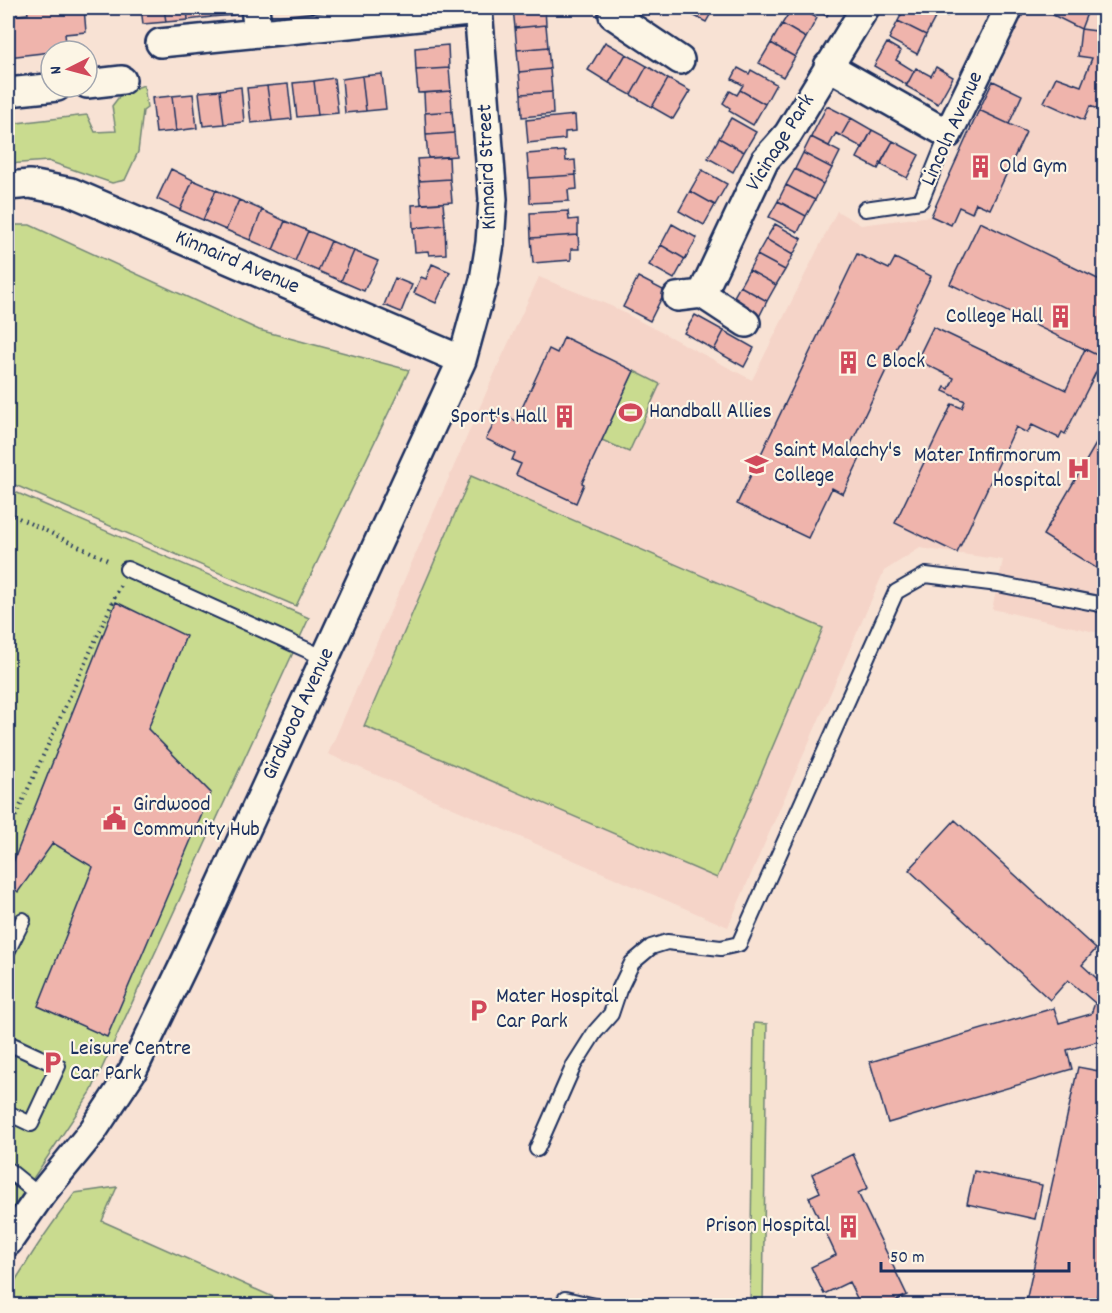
<svg xmlns="http://www.w3.org/2000/svg" width="1112" height="1313" viewBox="0 0 1112 1313" font-family="Dekko,sans-serif">
<style>
.built{fill:#f5d4c8}
.green{fill:#c9db8f;stroke:#728576;stroke-width:1.5}
.building{fill:#efb4ac;stroke:#1b2f5e;stroke-width:1.5}
.lines{fill:none;stroke-linecap:round;stroke-linejoin:round}
.service-casing{stroke:#1b2f5e;stroke-width:18}
.minor-casing{stroke:#1b2f5e;stroke-width:32}
.path{stroke:#1b2f5e;stroke-width:4;stroke-dasharray:1.5 4.5;stroke-linecap:butt}
.service{stroke:#fcf5e5;stroke-width:14}
.minor{stroke:#fcf5e5;stroke-width:27}
.labels{text-anchor:middle;dominant-baseline:central;stroke-width:4.5;stroke-linejoin:round;paint-order:stroke}
.street-label{font-size:22px;fill:#1b2f5e;stroke:#fcf5e5}
.poi-label{font-size:22px;fill:#1b2f5e;stroke:#fcf5e5;text-anchor:start}
</style>
<rect width="100%" height="100%" fill="#f8e2d4"/>
<filter id="ink" filterUnits="userSpaceOnUse"><feTurbulence type="fractalNoise" baseFrequency=".0167" numOctaves="2"/><feDisplacementMap in="SourceGraphic" scale="12" xChannelSelector="R" yChannelSelector="G"/><feConvolveMatrix kernelMatrix="1 2 1 2 8 2 1 2 1" color-interpolation-filters="sRGB"/></filter>
<g filter="url(#ink)">
<path class="built" d="M1026 8H1104V634L992 609 1003 560 920 548 884 571 728 927 328 754 500 361 539 277 611 306 752 380 837 211 861 225 931 216Z"/>
<path class="green" d="M144 85 147 108 143 111 138 152 125 180 112 183 48 161 8 164V124L87 115 95 132 116 131 112 106 122 93Z
M8 225H30L259 330 409 370 296 606 8 482Z
M634 371 660 384 629 452 602 440Z
M471 476 823 628 717 878 364 726Z
M8 489 309 618 91 1092 8 1216Z
M754 1023 767 1024 763 1306 750 1305Z
M117 1187 102 1221 291 1305H8C7 1291 17 1278 24 1267 40 1240 57 1217 75 1193Z"/>
<path class="building" d="M27 8H84L86 32 65 34 67 51H51V52L8 57V16L28 14Z
M141 8H164L166 22 143 24Z
M164 8H187L188 20 166 22Z
M187 8H210L211 17 188 20Z
M210 8H234V15L211 17Z
M513 8H545L546 25 515 28Z
M679 8H714L706 22Z
M792 8H800L817 18 806 38 782 24Z
M812 8H831L827 16Z
M905 8H918L936 16 926 35 898 21Z
M931 8H952L947 16Z
M1039 8H1089L1081 29Z
M898 21 926 35 917 54 889 39Z
M782 24 806 38 795 57 771 43Z
M546 25 548 47 517 50 515 28Z
M1081 29 1104 32V106L1102 111 1090 106 1084 120 1044 102 1056 77 1081 86 1092 58 1078 56Z
M605 42 626 54 609 83 588 70Z
M771 43 795 57 783 77 759 63Z
M887 43 901 51 896 60 914 71 907 85 874 66Z
M448 45 449 68 416 70 415 48Z
M548 47 550 69 519 72 517 50Z
M626 54 647 66 631 95 609 83Z
M647 66 668 79 652 107 631 95Z
M936 67 953 77 938 104 906 86 916 68 931 76Z
M449 68 451 91 418 93 416 70Z
M738 68 749 74 751 70 776 84 765 104 740 90 743 85 732 79Z
M550 69 552 92 521 94 519 72Z
M382 74 386 109 366 111 362 76Z
M362 76 366 111 345 113 342 79Z
M334 78 338 113 318 115 314 81Z
M668 79 690 91 673 119 652 107Z
M314 81 318 115 297 117 293 83Z
M993 81 1022 95 1009 124 979 110Z
M288 84 292 119 272 121 267 86Z
M267 86 272 121 251 123 247 88Z
M241 87 244 122 224 124 220 90Z
M220 90 224 124 203 126 199 92Z
M740 90 765 104 753 125 729 111 730 108 723 103 730 91 737 95Z
M451 91 452 111 425 113 424 93Z
M552 92 553 114 522 117 521 94Z
M193 94 197 128 176 131 172 96Z
M172 96 176 131 156 133 152 98Z
M827 106 851 118 841 136 836 133 829 146 811 137Z
M979 110 1026 132 990 209 976 203 972 213 959 207 951 225 931 216Z
M452 111 454 133 426 135 425 113Z
M575 115 576 131 565 132V139L528 143 526 120Z
M731 118 756 132 744 152 719 138Z
M851 118 872 130 863 148 841 136Z
M872 130 893 141 878 169 857 158Z
M454 133 456 156 428 158 426 135Z
M811 137 840 152 832 168 803 153Z
M719 138 744 152 733 172 708 158Z
M893 141 919 155 907 178 880 164Z
M565 151 566 161 575 160 576 175 529 178 527 154Z
M803 153 832 168 823 184 795 169Z
M449 157 450 179 419 181 417 159Z
M171 169 193 180 180 210 157 199Z
M795 169 823 184 815 200 786 185Z
M702 170 727 184 715 205 690 191Z
M576 175 577 189 568 190 569 201 530 203 529 178Z
M450 179 452 202 421 204 419 181Z
M193 180 216 190 203 220 180 210Z
M786 185 815 200 806 216 778 201Z
M216 190 239 200 226 230 203 220Z
M690 191 715 205 704 225 679 211Z
M239 200 262 210 250 240 226 230Z
M778 201 806 216 798 232 769 217Z
M443 203 445 225 413 228 412 205Z
M262 210 285 221 273 250 250 240Z
M568 211 569 220 578 219V235L531 238 530 213Z
M285 221 308 231 295 261 273 250Z
M980 222 1104 282V356L1103 358 950 284Z
M672 224 697 238 685 259 661 245Z
M775 224 802 239 793 255 766 239Z
M445 225 446 254 429 255 428 251 415 252 413 228Z
M308 231 331 241 318 271 295 261Z
M578 235 579 249H571V260L533 263 531 238Z
M766 239 793 255 785 270 757 255Z
M331 241 354 251 341 281 318 271Z
M661 245 685 259 674 279 649 265Z
M354 251 378 261 364 291 341 281Z
M857 254 889 269 895 258 931 276 849 448 862 454 843 494 832 488 808 538 737 504Z
M757 255 785 270 776 285 749 270Z
M432 264 450 272 436 303 414 293 421 277 426 279Z
M749 270 776 285 767 301 740 286Z
M638 277 665 291 650 321 623 307Z
M395 278 412 285 401 312 384 305Z
M740 286 767 301 759 317 731 302Z
M695 315 724 331 714 350 684 333Z
M933 327 1066 390 1085 349 1103 358 1065 434 1062 432 1059 438 1032 425 1027 433 1016 427 957 553 895 523 952 404 962 408 965 401 943 391 945 387 949 389 954 378 917 360Z
M724 331 754 348 744 367 714 350Z
M564 337 634 371 582 483 584 484 576 503 516 475 521 464 512 460 515 453 486 439 500 413 516 421 549 349 557 353Z
M1104 430V573L1043 535Z
M116 602 186 636 148 729 211 793 107 1037 38 1006 93 867 53 843 18 892 8 883V875Z
M955 820 1096 949 1082 965 1104 985V1261L1095 1306H1025L1078 1067 1099 1071 1104 1046 1099 1041 1067 1050 1072 1069 888 1123 870 1062 1054 1008 1059 1023 1091 1014 1095 1003 1068 980 1050 1000 909 870Z
M853 1154 868 1188 858 1193 907 1295 886 1306H861L849 1282 824 1294 811 1267 836 1255 809 1197 820 1192 812 1174Z
M974 1171 1042 1185 1035 1219 967 1204Z"/>
<g class="lines">
<defs>
<path id="service" d="M865 209 921 201 948 134
M127 569 325 658
M8 950 23 920
M8 1043 58 1066 31 1124 8 1113
M537 1149 574 1065 595 1032 611 1014 619 990 632 963 651 947 667 942 721 948 739 944 896 592 926 575 998 584 1104 605
M8 1170 40 1196
M563 1306 565 1299 595 1306"/>
<path id="minor" d="M255 8 258 33
M613 15 680 60
M160 43 479 11
M828 66 948 134 1009 8
M87 84 122 80
M8 92 57 87
M8 186 30 184 71 192 462 360
M702 294 746 323
M677 297 702 294 765 160 788 134 865 8
M8 1242 40 1196 92 1132 133 1070 188 956 462 360 484 280 490 243 493 199 478 8"/>
</defs>
<use href="#service" class="service-casing"/>
<use href="#minor" class="minor-casing"/>
<path class="path" d="M8 513 110 561
M8 833 120 586"/>
<use href="#service" class="service"/>
<use href="#minor" class="minor"/>
</g>
</g>
<defs>
<symbol id="building-bare" viewBox="-9 -9 18 18"><path d="M-4-6H4V6H1V3H-1V6H-4ZM-2.5-4.3h1.7v1.8h-1.7ZM.8-4.3h1.7v1.8H.8ZM-2.5-1h1.7V.8h-1.7ZM.8-1h1.7V.8H.8Z" fill="#d1495b" stroke="#fcf5e5" stroke-width="2.5" paint-order="stroke"/></symbol>
<symbol id="stadium-bare" viewBox="-9 -9 18 18"><path d="M0-5a6.5 5 0 1 0 0 10a6.5 5 0 1 0 0-10ZM-3.5-1.8h7v3.6h-7Z" fill="#d1495b" stroke="#fcf5e5" stroke-width="2.5" paint-order="stroke"/></symbol>
<symbol id="school-bare" viewBox="-9 -9 18 18"><path d="M0-5L7-2L0 1L-7-2ZM-4 1L0 2.5L4 1V4Q0 6-4 4Z" fill="#d1495b" stroke="#fcf5e5" stroke-width="2.5" paint-order="stroke"/></symbol>
<symbol id="hospital-bare" viewBox="-9 -9 18 18"><path d="M-5-5h3v3.5h4V-5h3V5h-3V1.5h-4V5h-3Z" fill="#d1495b" stroke="#fcf5e5" stroke-width="2.5" paint-order="stroke"/></symbol>
<symbol id="civic-bare" viewBox="-9 -9 18 18"><path d="M-.6-6.5H3V-4.5H.6V-3L4-1V1h2V6H-6V1h2V-1L-.6-3ZM-1.2 2.5V6h2.4V2.5Z" fill="#d1495b" stroke="#fcf5e5" stroke-width="2.5" paint-order="stroke"/></symbol>
<symbol id="parking-bare" viewBox="-9 -9 18 18"><path d="M-3.5-5.5H1a3.5 3.5 0 0 1 0 7H-1V5.5H-3.5ZM-1-3.4V-.6H.8a1.4 1.4 0 0 0 0-2.8Z" fill="#d1495b" stroke="#fcf5e5" stroke-width="2.5" paint-order="stroke"/></symbol>
</defs>
<g fill-rule="evenodd">
<use href="#building-bare" x="964" y="150" width="33" height="33"/>
<use href="#building-bare" x="1044" y="300" width="33" height="33"/>
<use href="#building-bare" x="832" y="346" width="33" height="33"/>
<use href="#stadium-bare" x="614" y="396" width="33" height="33"/>
<use href="#building-bare" x="548" y="400" width="33" height="33"/>
<use href="#school-bare" x="740" y="448" width="33" height="33"/>
<use href="#hospital-bare" x="1062" y="452" width="33" height="33"/>
<use href="#civic-bare" x="98" y="802" width="33" height="33"/>
<use href="#parking-bare" x="462" y="994" width="33" height="33"/>
<use href="#parking-bare" x="36" y="1046" width="33" height="33"/>
<use href="#building-bare" x="832" y="1210" width="33" height="33"/>
</g>
<g class="labels">
<g class="street-label">
<text transform="translate(953 129) rotate(-66)">Lincoln Avenue</text>
<text transform="translate(781 143) rotate(-58)">Vicinage Park</text>
<text transform="translate(488 167) rotate(-92)">Kinnaird Street</text>
<text transform="translate(237 263) rotate(23)">Kinnaird Avenue</text>
<text transform="translate(299 714) rotate(-65)">Girdwood Avenue</text>
</g>
<g class="poi-label">
<text x="999" y="167">Old Gym</text>
<text x="1043" y="317" text-anchor="end">College Hall</text>
<text x="866" y="362">C Block</text>
<text x="649" y="412">Handball Allies</text>
<text x="547" y="417" text-anchor="end">Sport's Hall</text>
<text x="774" y="451">Saint Malachy's<tspan x="774" dy="25">College</tspan></text>
<text x="1061" y="456" text-anchor="end">Mater Infirmorum<tspan x="1061" dy="25">Hospital</tspan></text>
<text x="133" y="805">Girdwood<tspan x="133" dy="25">Community Hub</tspan></text>
<text x="496" y="997">Mater Hospital<tspan x="496" dy="25">Car Park</tspan></text>
<text x="70" y="1049">Leisure Centre<tspan x="70" dy="25">Car Park</tspan></text>
<text x="830" y="1226" text-anchor="end">Prison Hospital</text>
</g>
</g>
<rect width="1112" height="1313" fill="none" stroke="#fcf5e5" stroke-width="30"/>
<rect x="15" y="15" width="1082" height="1283" fill="none" stroke="#1b2f5e" stroke-width="2" filter="url(#ink)"/>
<g transform="translate(69 69) rotate(264)"><circle r="28" fill="#fcf5e5" stroke="#a2a6af" stroke-width="1.5"/>
<path d="M0-4.5L10 22L0 15L-10 22Z" fill="#d1495b"/>
<text y="-9" font-size="16" font-weight="bold" text-anchor="middle" fill="#1b2f5e">N</text>
</g>
<path d="M881 1262v9h188v-9" fill="none" stroke="#1b2f5e" stroke-width="3"/>
<text x="890" y="1262" font-size="18" fill="#1b2f5e" stroke="#fcf5e5" stroke-width="4.5" paint-order="stroke">50 m</text>
</svg>
